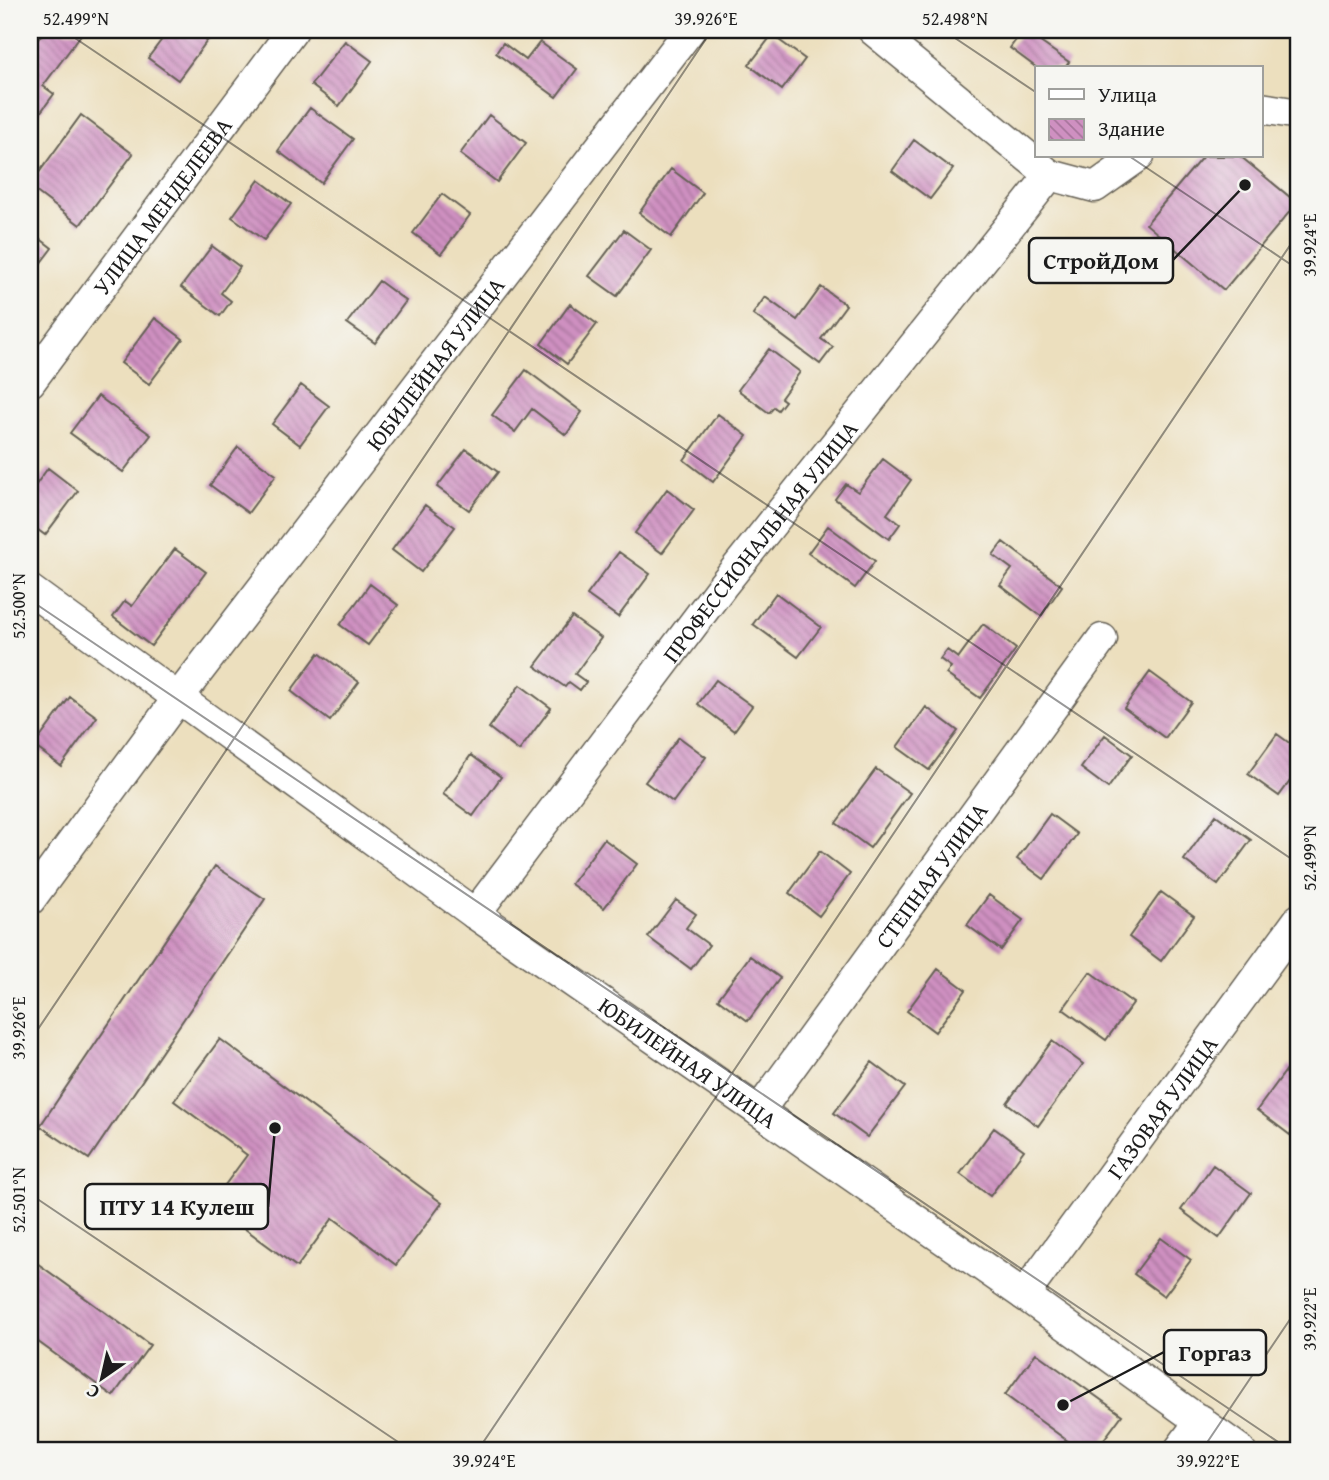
<svg xmlns="http://www.w3.org/2000/svg" width="1329" height="1480" viewBox="0 0 1329 1480" font-family="'Gentium Book Plus',serif">
<style>
.building{fill:url(#building-back-hatch)}
.lines{fill:none;stroke-linecap:round;stroke-linejoin:round}
.minor-casing{stroke:#656055;stroke-width:33}
.minor{stroke:#fff;stroke-width:30}
.ticks{fill:none;stroke:#1c1c1c;stroke-width:2;stroke-opacity:0.45}
.labels{text-anchor:middle;dominant-baseline:central;stroke-width:5;stroke-linejoin:round;paint-order:stroke}
.street-label{font-size:23px;fill:#1c1c1c;stroke:#f6f6f2}
.leader{fill:none;stroke:#1c1c1c;stroke-width:2.5}
.callout-dot{fill:#1c1c1c;stroke:#f6f6f2;stroke-width:2.5}
.callout{fill:#f6f6f2;stroke:#1c1c1c;stroke-width:2.5}
.callout-label{font-size:24px;text-anchor:middle;font-weight:bold;fill:#1c1c1c}
.neatline{fill:none;stroke:#1c1c1c;stroke-width:2.5}
.ticks-label{font-size:18px;text-anchor:middle;fill:#1c1c1c}
</style>
<defs>
<pattern id="building-back-hatch" width="6" height="6" patternUnits="userSpaceOnUse" patternTransform="scale(1.75)"><rect width="6" height="6" fill="#cf90c1"/><path d="M-1 5l2 2M0 0l6 6M5-1l2 2" fill="none" stroke="#a7759c"/></pattern>
</defs>
<rect width="100%" height="100%" fill="#f6f6f2"/>
<filter id="ink" filterUnits="userSpaceOnUse"><feTurbulence type="fractalNoise" baseFrequency=".0143" numOctaves="2"/><feDisplacementMap in="SourceGraphic" scale="14" xChannelSelector="R" yChannelSelector="G"/><feConvolveMatrix kernelMatrix="1 2 1 2 8 2 1 2 1" color-interpolation-filters="sRGB"/></filter>
<filter id="wash" filterUnits="userSpaceOnUse"><feTurbulence type="fractalNoise" baseFrequency=".00686" numOctaves="4" result="noise"/><feDisplacementMap in="SourceGraphic" scale="28" xChannelSelector="R" yChannelSelector="G"/><feGaussianBlur stdDeviation="1.57" result="paint"/><feColorMatrix in="noise" values="0 0 0 0 0 0 0 0 0 0 0 0 0 0 0 0 0 1.4 0 .05"/><feComposite in="paint" operator="in"/></filter>
<g filter="url(#wash)">
<rect width="100%" height="100%" fill="#ecdfbe"/>
<g id="blocks">
<path class="building" d="M45 30 83 32 43 86 54 94 37 117 30 112V50Z
M169 30H215L178 80 148 58Z
M971 30H985L980 37Z
M1023 30 1069 62 1065 68H1037L1010 48Z
M772 35 805 59 782 90 749 65Z
M345 41 372 61 339 106 311 85Z
M540 42 577 69 556 97 496 53 503 43 526 60Z
M310 108 353 139 321 183 278 151Z
M81 115 133 154 80 225 30 187V185Z
M489 115 526 143 497 182 460 154Z
M914 140 953 169 930 199 892 171Z
M1203 156H1240L1297 203 1224 290 1146 224Z
M671 169 703 193 671 237 639 213Z
M259 180 291 204 264 240 232 217Z
M442 194 470 215 441 254 413 233Z
M624 230 651 250 617 296 589 276Z
M30 231 52 248 30 277Z
M212 246 240 267 221 293 231 301 220 316 181 287Z
M379 281 406 301 375 343 347 323Z
M821 287 846 305 821 339 833 347 820 364 753 314 765 297 797 320Z
M570 304 597 324 567 364 541 344Z
M155 318 183 339 149 384 121 363Z
M769 349 800 372 781 398 785 401 778 410 774 407 769 413 738 390Z
M526 370 582 412 566 435 532 409 515 432 492 415Z
M301 385 329 406 300 445 272 424Z
M98 396 151 435 123 472 70 433Z
M718 414 747 436 713 482 684 460Z
M1299 444V462L1290 454Z
M238 447 276 475 248 513 210 485Z
M466 449 498 472 469 510 437 487Z
M883 459 911 480 887 514 900 524 889 539 835 499 846 484 858 492Z
M48 468 78 491 45 535 30 524V493Z
M667 489 694 510 662 553 635 533Z
M425 505 455 527 421 572 392 550Z
M828 526 875 561 855 588 808 553Z
M1003 542 1062 586 1041 616 1000 585 1012 569 993 555Z
M175 549 206 572 151 646 113 617 125 601 132 606Z
M619 552 650 574 618 617 587 595Z
M370 584 398 605 368 645 340 625Z
M776 593 821 627 798 657 753 624Z
M572 617 601 638 575 674 586 682 580 690 569 682 565 687 535 666Z
M983 624 1016 649 980 698 946 674 951 667 940 659 947 650 958 658Z
M319 653 359 682 330 721 291 691Z
M1150 672 1191 702 1165 738 1124 708Z
M716 680 752 706 734 731 698 704Z
M520 685 551 708 519 751 489 728Z
M70 697 97 717 61 766 34 746Z
M926 707 958 731 929 770 897 747Z
M1277 734 1299 750V769L1279 796 1248 774Z
M1105 735 1132 755 1108 788 1081 768Z
M679 737 706 757 673 802 645 782Z
M471 755 501 777 473 816 443 794Z
M876 769 910 793 870 848 836 823Z
M1050 814 1077 834 1044 879 1017 859Z
M1216 815 1251 840 1218 885 1184 860Z
M604 839 637 864 604 908 571 884Z
M820 851 850 874 819 916 789 893Z
M215 866 265 899 89 1159 40 1126Z
M1161 892 1194 916 1161 961 1129 937Z
M989 895 1023 920 1001 950 967 925Z
M676 900 696 914 686 928 709 945 691 969 648 937Z
M750 956 780 978 748 1021 718 999Z
M938 969 966 990 935 1032 907 1011Z
M1090 972 1133 1003 1106 1040 1063 1009Z
M220 1039 442 1203 396 1265 333 1218 297 1267 211 1204 247 1155 174 1101Z
M1052 1041 1083 1064 1038 1126 1007 1103Z
M872 1062 905 1087 867 1137 834 1113Z
M1290 1065 1299 1072V1122L1290 1135 1257 1110Z
M994 1128 1024 1150 990 1196 960 1174Z
M1213 1165 1251 1193 1219 1238 1181 1210Z
M1161 1238 1191 1260 1164 1296 1134 1274Z
M30 1258 150 1345 113 1396 30 1336Z
M1036 1353 1122 1415 1096 1450H1080L1005 1395Z"/>
</g>
</g>
<g filter="url(#ink)">
<use href="#blocks" fill-opacity="0" stroke="#656055" stroke-width="2"/>
<g class="lines">
<defs>
<g id="minor">
<path d="M873 30 1050 175 1095 187 1139 156"/>
<path d="M1261 108 1299 114"/>
<path id="s1" d="M30 382 293 30"/>
<path id="s2" d="M30 590 475 914 1024 1295 1240 1450"/>
<path id="s3" d="M30 900 178 698 690 30"/>
<path id="s4" d="M475 914 722 586 1050 175"/>
<path id="s5" d="M759 1111 1102 639"/>
<path id="s6" d="M1024 1295 1299 919"/>
<path d="M1179 1450 1201 1420"/>
</g>
</defs>
<use href="#minor" class="minor-casing"/>
<use href="#minor" class="minor"/>
</g>
</g>
<path class="ticks" d="M63 30 1299 864M943 30 1037 93M1129 156 1299 270M30 600 1290 1450M30 1041 712 30M30 1194 410 1450M478 1450 1299 232M1202 1450 1299 1306"/>
<g class="labels">
<g class="street-label">
<text stroke="none"><textPath href="#s1" startOffset="220">УЛИЦА МЕНДЕЛЕЕВА</textPath></text>
<text stroke="none"><textPath href="#s3" startOffset="672">ЮБИЛЕЙНАЯ УЛИЦА</textPath></text>
<text stroke="none"><textPath href="#s4" startOffset="469">ПРОФЕССИОНАЛЬНАЯ УЛИЦА</textPath></text>
<text stroke="none"><textPath href="#s5" startOffset="292">СТЕПНАЯ УЛИЦА</textPath></text>
<text stroke="none"><textPath href="#s2" startOffset="810">ЮБИЛЕЙНАЯ УЛИЦА</textPath></text>
<text stroke="none"><textPath href="#s6" startOffset="233">ГАЗОВАЯ УЛИЦА</textPath></text>
</g>
</g>
<path class="leader" d="M1245 185L1173 260M275 1128L268 1207M1063 1405L1164 1352"/>
<g class="callout-dot">
<circle cx="1245" cy="185" r="7"/>
<circle cx="275" cy="1128" r="7"/>
<circle cx="1063" cy="1405" r="7"/>
</g>
<g class="callout">
<rect x="1029" y="238" width="144" height="45" rx="7"/>
<rect x="85" y="1184" width="183" height="45" rx="7"/>
<rect x="1164" y="1330" width="102" height="45" rx="7"/>
</g>
<g class="callout-label">
<text x="1101" y="269">СтройДом</text>
<text x="177" y="1215">ПТУ 14 Кулеш</text>
<text x="1215" y="1361">Горгаз</text>
</g>
<rect width="1329" height="1480" fill="none" stroke="#f6f6f2" stroke-width="77"/>
<rect x="1035" y="66" width="228" height="91" fill="#f6f6f2" stroke="#9f9f9c" stroke-width="2"/>
<rect x="1049" y="89" width="35" height="10" fill="#ffffff" stroke="#9f9f9c" stroke-width="2"/>
<text x="1098" y="102" font-size="21" fill="#1c1c1c">Улица</text>
<rect x="1049" y="119" width="35" height="21" fill="url(#building-back-hatch)" stroke="#9f9f9c" stroke-width="2"/>
<text x="1098" y="136" font-size="21" fill="#1c1c1c">Здание</text>
<g transform="translate(102 1378) rotate(214)" stroke="#f6f6f2" stroke-width="5" paint-order="stroke">
<path d="M0-5L12 26L0 18L-12 26Z" fill="#1c1c1c"/>
<text y="-10" font-size="19" font-weight="bold" text-anchor="middle" fill="#1c1c1c">С</text>
</g>
<rect x="38" y="38" width="1252" height="1404" class="neatline"/>
<g class="ticks-label">
<text x="76" y="25">52.499°N</text>
<text x="706" y="25">39.926°E</text>
<text x="955" y="25">52.498°N</text>
<text transform="translate(1310 245) rotate(-90)" y="6">39.924°E</text>
<text transform="translate(19 606) rotate(-90)" y="6">52.500°N</text>
<text transform="translate(1310 858) rotate(-90)" y="6">52.499°N</text>
<text transform="translate(19 1028) rotate(-90)" y="6">39.926°E</text>
<text transform="translate(19 1200) rotate(-90)" y="6">52.501°N</text>
<text transform="translate(1310 1319) rotate(-90)" y="6">39.922°E</text>
<text x="484" y="1467">39.924°E</text>
<text x="1208" y="1467">39.922°E</text>
</g>
</svg>
